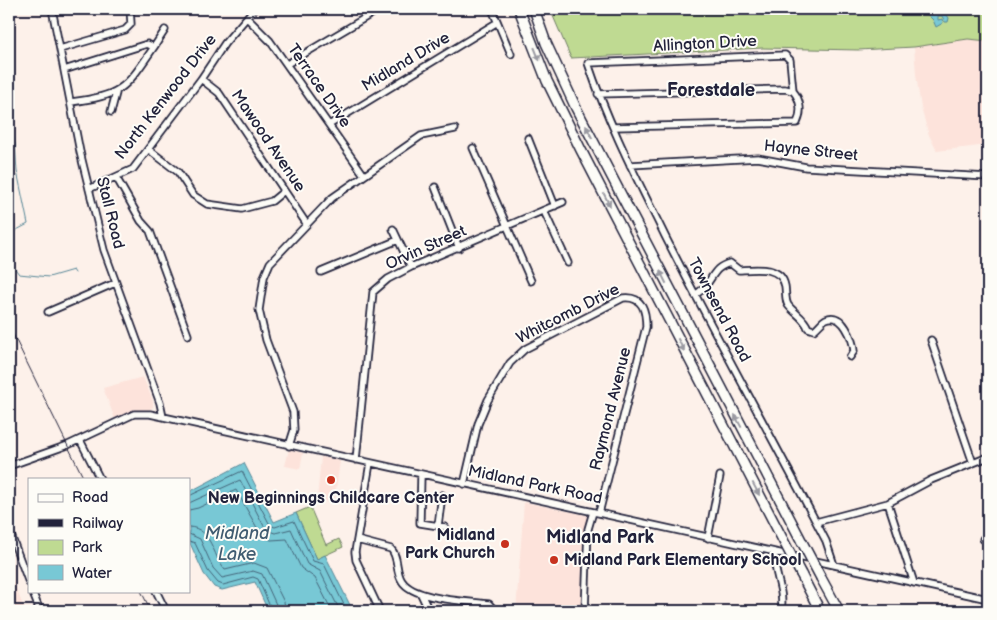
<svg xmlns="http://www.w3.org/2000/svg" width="997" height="620" viewBox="0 0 997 620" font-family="'Balsamiq Sans',sans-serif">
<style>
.built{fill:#fde3db}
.green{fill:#bfda92;stroke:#707e66}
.water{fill:#78c8d5;stroke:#568697}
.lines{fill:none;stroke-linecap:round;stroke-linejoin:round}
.shore{stroke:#446479;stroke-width:1}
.stream{stroke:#568697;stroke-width:1}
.minor-casing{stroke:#22223b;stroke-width:9}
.highway-casing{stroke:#22223b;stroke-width:12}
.minor{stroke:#fdfcf7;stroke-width:5.5}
.highway{stroke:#fdfcf7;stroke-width:9}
.rail{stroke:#22223b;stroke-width:1}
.highway-bridge-casing{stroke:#22223b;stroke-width:12;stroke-linecap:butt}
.highway-bridge{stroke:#fdfcf7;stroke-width:9}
.oneway{fill:#9a9aa2}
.poi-dot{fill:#c8321e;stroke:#fdfcf7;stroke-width:2}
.labels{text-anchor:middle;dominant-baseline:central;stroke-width:4;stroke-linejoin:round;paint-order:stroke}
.street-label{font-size:16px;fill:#22223b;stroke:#fdfcf7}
.poi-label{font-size:16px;font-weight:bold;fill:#22223b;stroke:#fdfcf7}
.neighbourhood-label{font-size:18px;font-weight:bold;fill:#22223b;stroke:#fdfcf7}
.water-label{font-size:18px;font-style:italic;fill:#405c71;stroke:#fdfcf7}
</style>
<rect width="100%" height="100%" fill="#fdf1ea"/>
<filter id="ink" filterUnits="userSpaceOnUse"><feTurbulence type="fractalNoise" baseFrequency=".02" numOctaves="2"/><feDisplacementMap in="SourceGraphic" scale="10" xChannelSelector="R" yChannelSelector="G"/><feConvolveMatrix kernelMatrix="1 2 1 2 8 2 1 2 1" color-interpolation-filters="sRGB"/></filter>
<g filter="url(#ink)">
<path class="built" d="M968 39 988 41V145L937 151 929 135 921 108 916 75 914 47Z
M143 377 153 401V407L149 410 136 411 115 419 103 388Z
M289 449 303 453 300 469 285 466Z
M321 457 340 461 334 503 317 500Z
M524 502 591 516 585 611H516Z
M9 569 13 580 25 611H9Z"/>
<path class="green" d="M550 9H988V41L968 39 914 47 858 50 763 48 571 58Z
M310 507 326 545 339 539 343 547 317 559 296 513Z"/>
<path class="water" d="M922 9H941V14L947 15 949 18 948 22H945L942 16H938V20L942 19 943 23 936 27 933 20Z
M244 463 274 522 296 513 317 559 325 555 353 611H268L255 582 222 590 214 587 204 574 189 541V492Z"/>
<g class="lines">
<path class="shore" d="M189 496 242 471 270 525 275 527 294 521 313 561 324 564 347 611
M189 503 240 480 266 530 275 533 291 529 307 564 320 571 340 611
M189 510 198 508 236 490 261 535 271 540 287 539 301 568 315 578 332 611
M189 527C212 528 212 555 225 570L254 563 267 568 284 602 286 611
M189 534 200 539 213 568 222 578 253 571 262 574 279 611
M189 541 195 543 208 571 218 583 223 585 253 577 258 579 272 611"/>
<path class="stream" d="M9 116 11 129
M9 234 28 224 17 171 15 144 13 135
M9 261 19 274 49 277 73 270 75 273"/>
<defs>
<path id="minor" d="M52 9 80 152 104 250 160 403 163 417
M492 9 511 54
M247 18 270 41 364 175
M154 47 165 30
M60 49 125 30 131 24 130 9
M287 64 380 9
M64 70 147 44 154 47C125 89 123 95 71 102
M201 79 219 93 306 223
M793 91 790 60 785 55 588 63C608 123 637 179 665 236 717 339 773 439 826 541L834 565
M598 94 785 89 793 91C801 100 802 113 797 123L613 127
M111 112 116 93
M329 125 496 23
M528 138 555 206
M473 148 531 281
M148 149 178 172 193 195 207 204 242 209 272 201 284 191
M630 165 758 158 806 167 988 177
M116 177 141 221 150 231 188 335
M435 187 459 248
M89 189 133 169 201 79 225 43 254 9
M544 211 568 263
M393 229 411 267
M321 272 398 240
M695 295C699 292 704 289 707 284 715 273 716 267 730 263L739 270C755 269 781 265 785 286 786 292 785 300 788 305 795 314 804 317 808 328L814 330C818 327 822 321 826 319 843 311 853 340 854 351L850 357
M48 312 115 283
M931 340 973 463
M80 440 100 479
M289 446 294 430 293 412 266 340 259 310 264 277 270 263 332 198 421 136 455 129
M356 460 373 292 388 279 411 267 563 202
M370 463 355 552 356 560 380 611
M9 466 68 445 134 414H150L988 599
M421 474 420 523 445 527
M464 484 478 424 488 400 510 363 525 349 623 298C643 296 646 311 646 327L599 513
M888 503 914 583
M816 522 888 503 931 480 988 457
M438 526 442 495
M9 530 29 583
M708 538 720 476
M983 539H988
M357 540 391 549C399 557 395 571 402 581 414 600 467 601 489 604L495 611
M774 552C773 573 785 590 781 611
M32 591 40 611
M156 591 166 611
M421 594 429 611
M585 611 588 529 593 512"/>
<path id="highway" d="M519 9 547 81 581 150 783 540
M534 9 546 43 576 108 802 542
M801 574 820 611
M821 578 839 611"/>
</defs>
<use href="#minor" class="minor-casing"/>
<use href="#highway" class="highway-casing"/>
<use href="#minor" class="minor"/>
<use href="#highway" class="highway"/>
<path class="rail" d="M9 326 84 479
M141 591 151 611"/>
<defs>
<path id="highway-bridge" d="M783 540 801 574
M802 542 821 578"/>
</defs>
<use href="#highway-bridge" class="highway-bridge-casing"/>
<use href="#highway-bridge" class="highway-bridge"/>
</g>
<defs><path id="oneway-solid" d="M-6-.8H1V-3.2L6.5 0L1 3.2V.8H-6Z" transform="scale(1.25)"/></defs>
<g class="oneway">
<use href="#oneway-solid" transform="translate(537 54) rotate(68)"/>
<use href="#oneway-solid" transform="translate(589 132) rotate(-117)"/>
<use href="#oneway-solid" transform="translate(607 200) rotate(63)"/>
<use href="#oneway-solid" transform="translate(663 277) rotate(-117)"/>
<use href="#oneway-solid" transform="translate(681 345) rotate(63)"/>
<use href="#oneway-solid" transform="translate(738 421) rotate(-118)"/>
<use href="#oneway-solid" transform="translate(756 489) rotate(62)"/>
</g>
</g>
<g class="poi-dot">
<circle cx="331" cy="480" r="5"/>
<circle cx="505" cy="544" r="5"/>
<circle cx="554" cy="560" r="5"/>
</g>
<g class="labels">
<g class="street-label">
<text transform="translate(705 44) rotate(-3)">Allington Drive</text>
<text transform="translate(406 62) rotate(-31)">Midland Drive</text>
<text transform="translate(319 86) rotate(55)">Terrace Drive</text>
<text transform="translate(166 97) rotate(-52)">North Kenwood Drive</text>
<text transform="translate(268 141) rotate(56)">Mawood Avenue</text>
<text transform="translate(811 151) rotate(6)">Hayne Street</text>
<text transform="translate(110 213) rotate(76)">Stall Road</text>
<text transform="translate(426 248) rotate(-24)">Orvin Street</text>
<text transform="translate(719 310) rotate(62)">Townsend Road</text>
<text transform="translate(568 314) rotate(-27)">Whitcomb Drive</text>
<text transform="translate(611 409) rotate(-76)">Raymond Avenue</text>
<text transform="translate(535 485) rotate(12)">Midland Park Road</text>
</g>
<g class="poi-label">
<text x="331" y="498">New Beginnings Childcare Center</text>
<text x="495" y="535" text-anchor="end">Midland<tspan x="495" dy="18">Park Church</tspan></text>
<text x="564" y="560" text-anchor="start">Midland Park Elementary School</text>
</g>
<g class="neighbourhood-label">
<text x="711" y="90">Forestdale</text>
<text x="600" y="537">Midland Park</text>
</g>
<g class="water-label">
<text x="237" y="533">Midland<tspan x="237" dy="21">Lake</tspan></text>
</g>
</g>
<rect width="997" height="620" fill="none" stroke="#fdfcf7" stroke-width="30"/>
<rect x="15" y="15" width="967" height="590" fill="none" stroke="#22223b" stroke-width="2" filter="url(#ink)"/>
<rect x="28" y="478" width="162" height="115" fill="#fdfcf7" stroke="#a5a5ac"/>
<rect x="38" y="494" width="25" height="8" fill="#fdfcf7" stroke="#a5a5ac"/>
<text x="72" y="502" font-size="15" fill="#22223b">Road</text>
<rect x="38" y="519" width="25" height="8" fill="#22223b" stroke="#a5a5ac"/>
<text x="72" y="528" font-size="15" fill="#22223b">Railway</text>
<rect x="38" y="540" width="25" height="15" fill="#bfda92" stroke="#a5a5ac"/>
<text x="72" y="552" font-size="15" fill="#22223b">Park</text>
<rect x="38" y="565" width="25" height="15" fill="#78c8d5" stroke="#a5a5ac"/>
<text x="72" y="578" font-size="15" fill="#22223b">Water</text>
</svg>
